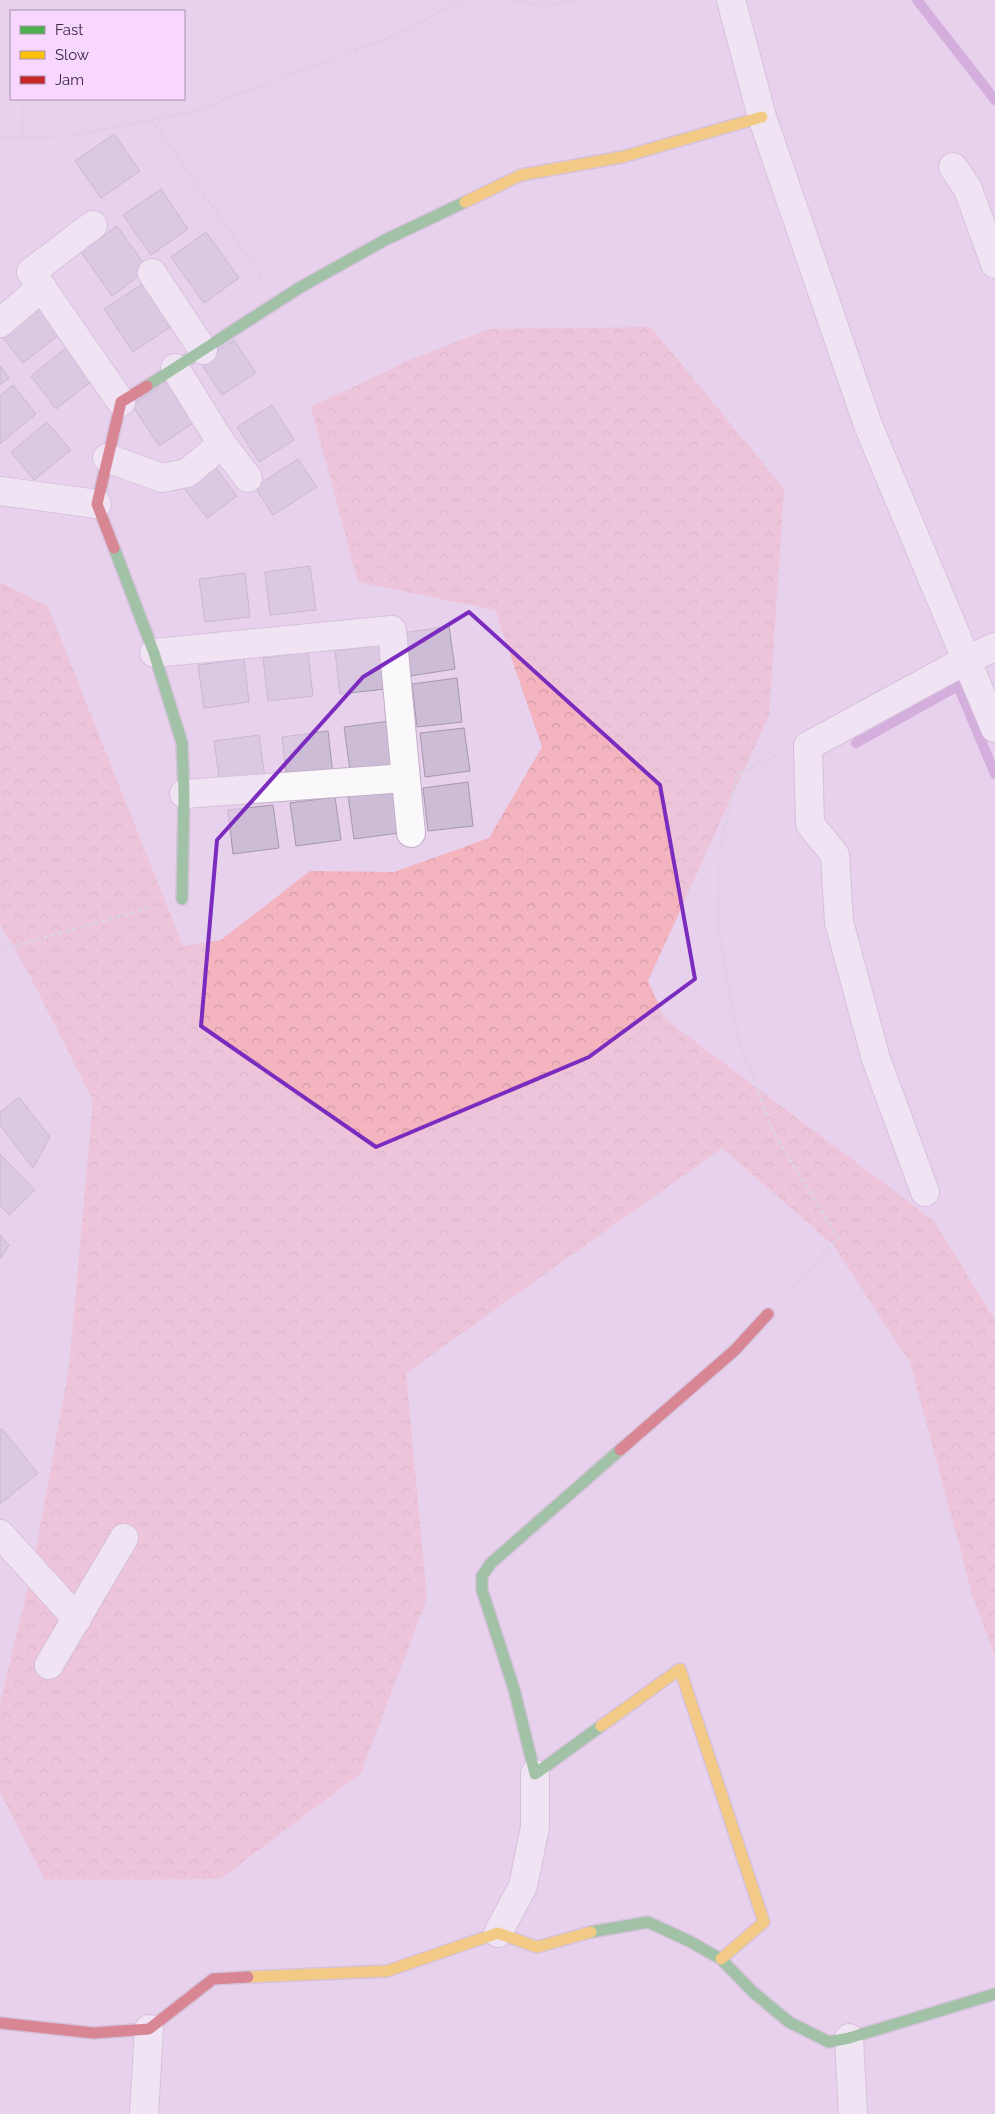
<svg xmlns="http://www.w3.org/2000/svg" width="995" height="2114" viewBox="0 0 995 2114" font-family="Raleway,sans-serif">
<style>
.forest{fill:url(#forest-crowns)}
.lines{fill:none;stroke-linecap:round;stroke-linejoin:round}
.stream{stroke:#bc83c8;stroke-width:10}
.building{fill:#ccbcd6;stroke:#a697b0}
.street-casing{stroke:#c2aec6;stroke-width:30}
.fast-casing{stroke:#c2aec6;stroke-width:14}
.slow-casing{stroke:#c2aec6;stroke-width:14}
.jam-casing{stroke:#c2aec6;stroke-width:14}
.path{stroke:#d6cfd8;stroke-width:3;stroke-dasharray:5 2.5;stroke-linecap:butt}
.street{stroke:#fbf8fc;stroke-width:28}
.fast{stroke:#4caf50;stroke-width:11}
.slow{stroke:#ffc107;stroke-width:11}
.jam{stroke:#c62828;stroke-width:11}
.marked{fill:none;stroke:#7b2cbf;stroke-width:4;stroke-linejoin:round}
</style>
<defs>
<pattern id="forest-crowns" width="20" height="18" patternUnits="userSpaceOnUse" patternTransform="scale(1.25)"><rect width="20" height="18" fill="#f3b4c0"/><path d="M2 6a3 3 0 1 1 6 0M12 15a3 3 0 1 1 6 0" fill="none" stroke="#d19ba6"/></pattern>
</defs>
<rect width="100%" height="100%" fill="#e7d1ec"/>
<path class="forest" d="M651 327 784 489 769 715 648 981 665 1019 934 1221 995 1320V1657L973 1597 910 1362 833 1245 722 1148 406 1373 427 1598 361 1773 220 1879 45 1880 0 1792V1704L34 1561 69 1367 93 1100 28 972 0 924V582L48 607 183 946 221 940 310 871 394 872 489 838 542 747 495 610 358 582 311 407 410 360 489 329Z"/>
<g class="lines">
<path class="stream" d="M917 0 995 100
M962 684 958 686 995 774
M856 743 958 686"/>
</g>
<path class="building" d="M114 134 140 171 101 198 75 161Z
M161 189 188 229 151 255 123 215Z
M117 226 148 269 112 296 81 252Z
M206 232 239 278 204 303 171 257Z
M144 283 172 326 133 352 104 309Z
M37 302 61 333 23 363 0 334Z
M234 340 256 373 222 395 200 362Z
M66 348 92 381 56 409 31 376Z
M0 366 9 378 0 385Z
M168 380 196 421 159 446 132 405Z
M13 385 36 414 0 444V396Z
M272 405 294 440 259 462 237 427Z
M47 422 71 450 34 480 11 452Z
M298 459 317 487 273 515 255 487Z
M210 460 237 496 207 518 180 483Z
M310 566 316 610 270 615 265 572Z
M245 573 250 617 205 622 199 579Z
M449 626 455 669 410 676 403 633Z
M381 645 386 689 340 694 335 651Z
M308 652 313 696 268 701 263 658Z
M244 659 249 702 204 708 198 665Z
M457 678 462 722 417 727 412 684Z
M390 721 395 764 350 770 344 727Z
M464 728 470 771 425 777 420 733Z
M328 731 333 775 287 780 282 737Z
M259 735 265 778 220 784 214 741Z
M468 782 473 826 428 831 423 788Z
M394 790 399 833 354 839 348 795Z
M335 797 341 840 296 846 290 803Z
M273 805 279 848 233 854 228 810Z
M19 1097 50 1137 33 1168 0 1125V1112Z
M0 1154 35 1190 9 1215 0 1205Z
M0 1235 9 1245 0 1259Z
M2 1429 38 1473 0 1504V1430Z"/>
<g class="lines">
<defs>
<path id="street" d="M731 0 762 117 868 425 995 728
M953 167 968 189 995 264
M93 225 31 272 121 402
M152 273 203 350
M0 323 42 287
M222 444 248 478
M107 458 162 478 187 473 222 444 175 368
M0 491 97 504
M154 653 392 630 411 833
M184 794 405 778
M925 1192 876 1059 839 922 835 855 810 824 808 746 966 660 995 647
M0 1534 77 1619
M49 1665 124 1538
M498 1933 523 1886 535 1827V1774
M849 2038 853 2114
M144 2114 149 2029"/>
<path id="fast" d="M147 386 299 288 385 240 465 202
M114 548 154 653 182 743 184 794 182 899
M601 1726 535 1774 514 1689 482 1590V1576L491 1563 620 1450
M591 1932 648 1922 689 1941 721 1959 753 1992 789 2022 829 2042 849 2038 995 1994"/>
<path id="slow" d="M465 202 521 175 622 157 762 117
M601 1726 680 1669 764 1922 721 1959
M248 1977 387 1971 498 1933 537 1947 591 1932"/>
<path id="jam" d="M114 548 97 504 121 402 147 386
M620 1450 735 1350 768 1314
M0 2023 94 2033 149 2029 213 1979 248 1977"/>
</defs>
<use href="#street" class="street-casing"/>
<use href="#fast" class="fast-casing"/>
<use href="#slow" class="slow-casing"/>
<use href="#jam" class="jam-casing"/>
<path class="path" d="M24 0V11
M512 0 542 6 577 0
M151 119 261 276
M23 137 24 99
M0 138 69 136 192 112 393 36 463 0
M776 755 737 774 720 848 719 933 737 1033 772 1130 838 1238 789 1291
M0 950 153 907"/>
<use href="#street" class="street"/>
<use href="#fast" class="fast"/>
<use href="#slow" class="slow"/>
<use href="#jam" class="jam"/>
</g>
<path d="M0 0H995V2114H0ZM469 612 660 785 695 979 589 1057 376 1147 201 1026 217 840 363 677Z" fill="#e7d1ec" fill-opacity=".55" fill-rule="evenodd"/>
<path class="marked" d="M469 612 660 785 695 979 589 1057 376 1147 201 1026 217 840 363 677Z"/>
<rect x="10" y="10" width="175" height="90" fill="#f7d7fd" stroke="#ab90b1"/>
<rect x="20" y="26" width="25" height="8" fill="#4caf50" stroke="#ab90b1"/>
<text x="55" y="35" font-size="15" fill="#3a263e">Fast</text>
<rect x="20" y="51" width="25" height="8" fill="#ffc107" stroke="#ab90b1"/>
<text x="55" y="60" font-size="15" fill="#3a263e">Slow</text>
<rect x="20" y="76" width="25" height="8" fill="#c62828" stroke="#ab90b1"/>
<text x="55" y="85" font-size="15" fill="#3a263e">Jam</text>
</svg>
